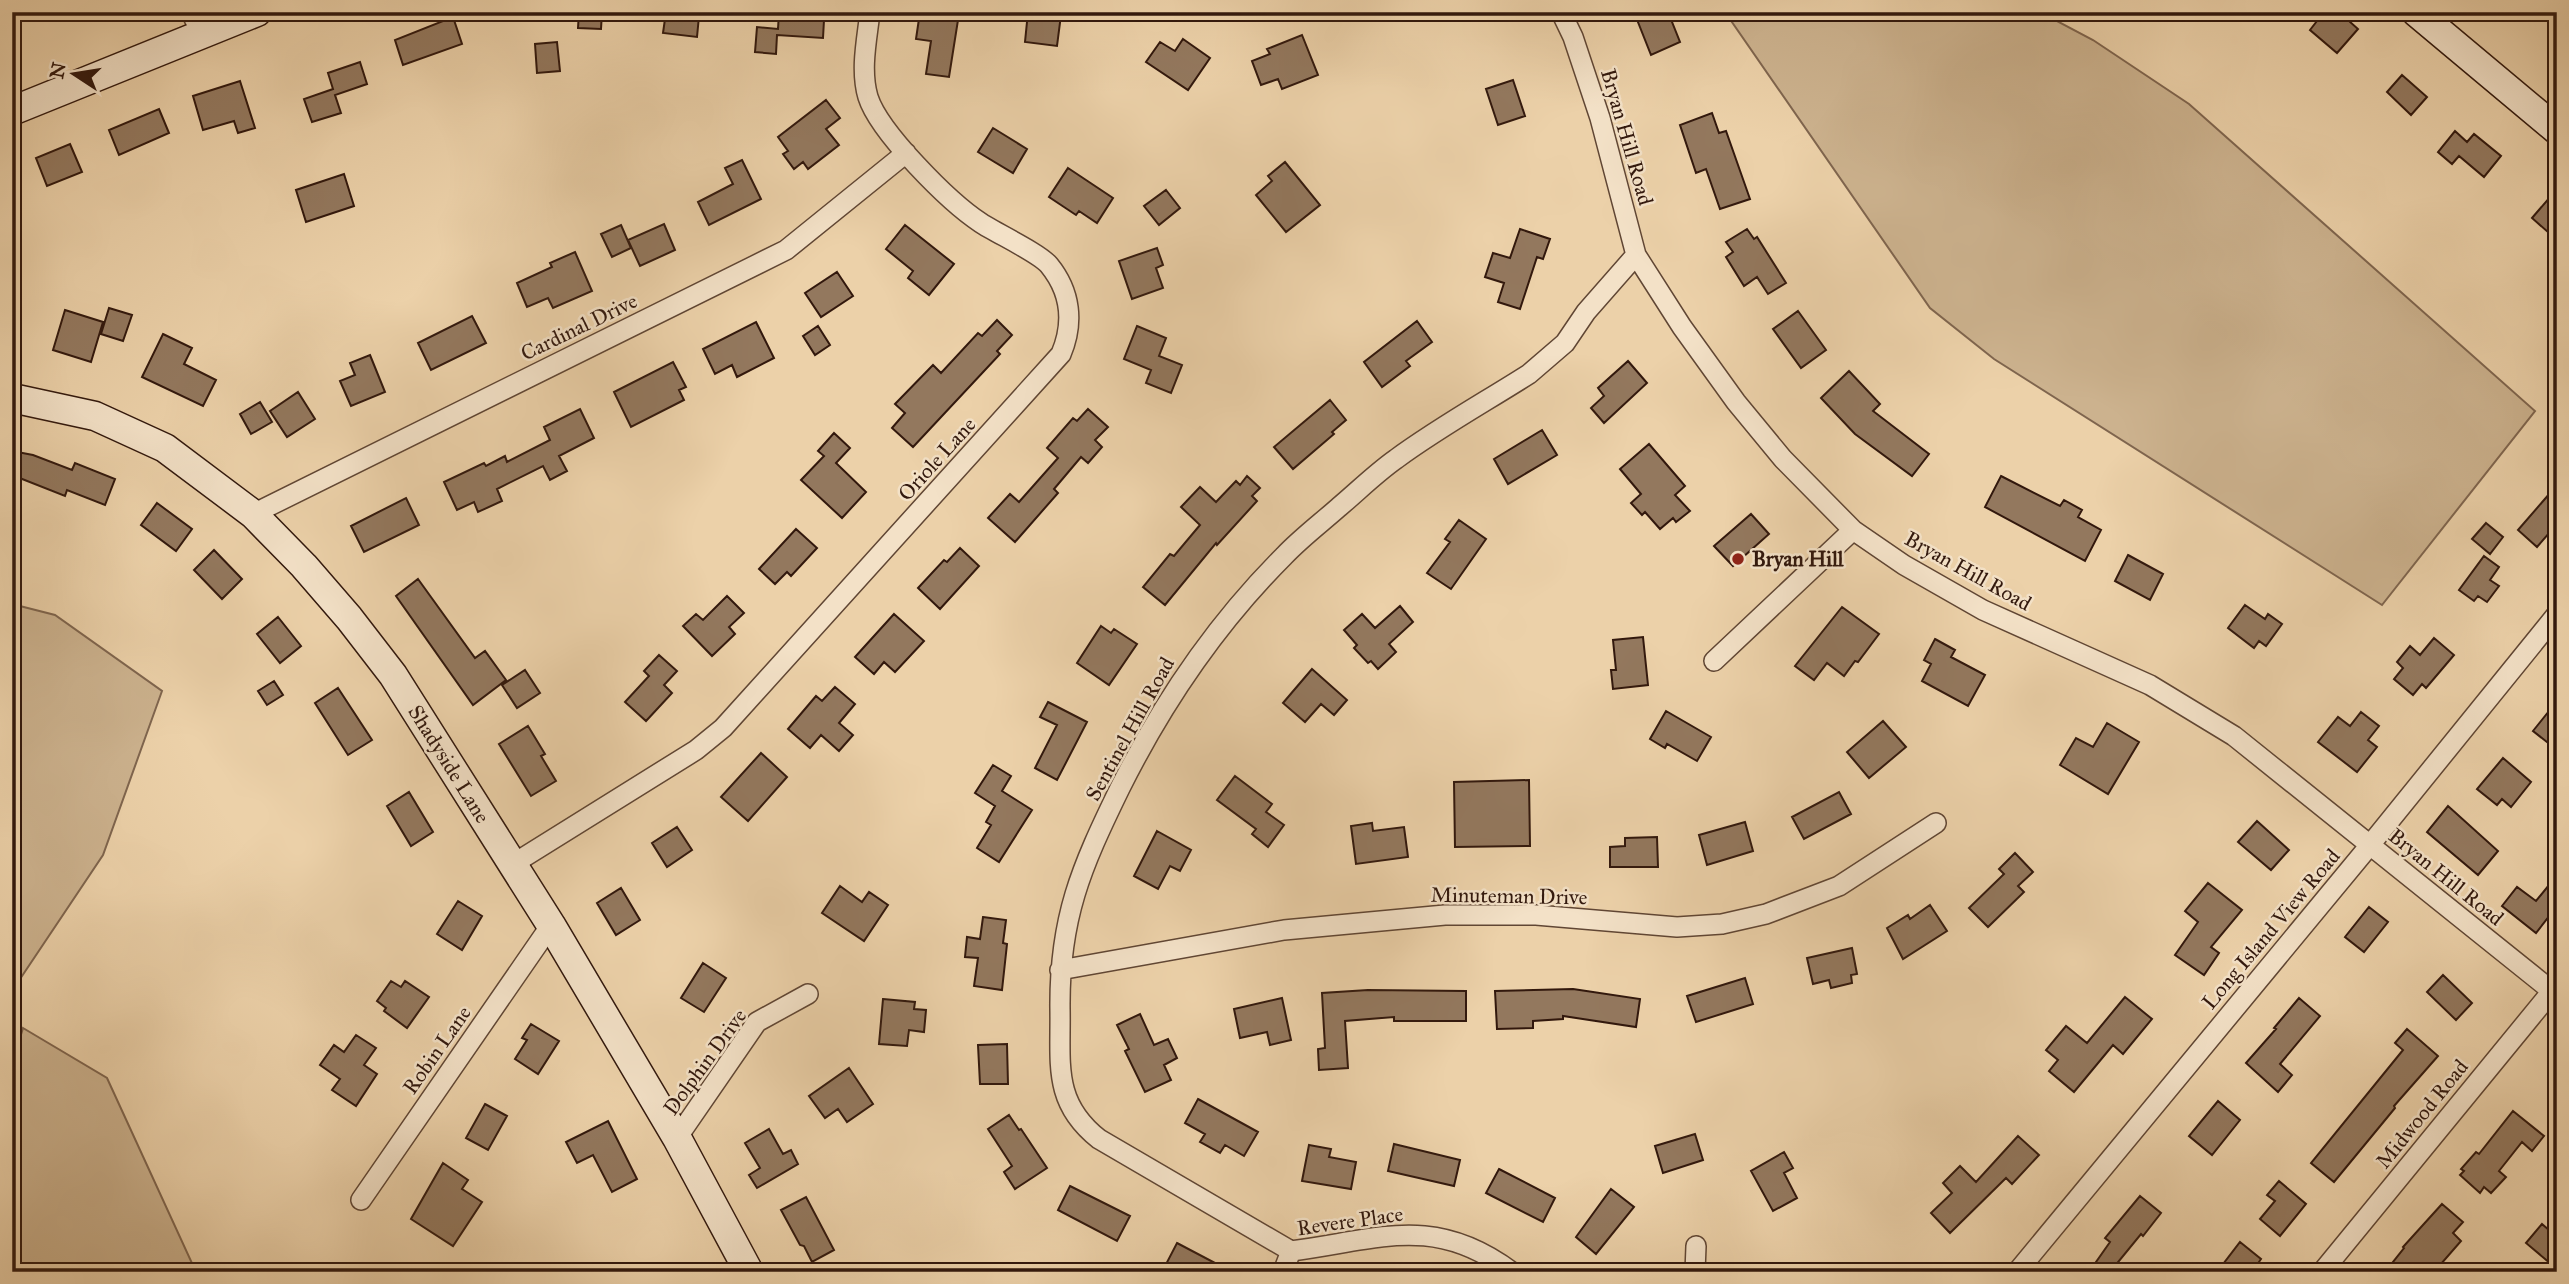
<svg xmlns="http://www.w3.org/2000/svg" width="2569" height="1284" viewBox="0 0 2569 1284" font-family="'IM FELL Great Primer',serif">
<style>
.green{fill:#ccb28e;stroke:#7f654e;stroke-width:2}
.building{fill:#93785e;stroke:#32180d;stroke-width:2}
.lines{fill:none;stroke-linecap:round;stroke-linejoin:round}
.street-casing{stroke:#604634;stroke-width:22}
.secondary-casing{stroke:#32180d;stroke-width:31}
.street{stroke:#f3e1c7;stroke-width:19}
.secondary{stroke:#f3e1c7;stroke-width:28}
.poi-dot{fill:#8f2418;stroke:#f3e1c7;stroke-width:2.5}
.labels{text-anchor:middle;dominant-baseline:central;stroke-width:5;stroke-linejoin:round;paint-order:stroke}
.street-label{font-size:21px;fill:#32180d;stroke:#f3e1c7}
.poi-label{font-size:21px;font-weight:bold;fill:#32180d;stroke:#f3e1c7;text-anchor:start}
</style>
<rect width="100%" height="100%" fill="#ecd1a9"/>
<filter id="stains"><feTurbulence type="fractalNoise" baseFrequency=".00286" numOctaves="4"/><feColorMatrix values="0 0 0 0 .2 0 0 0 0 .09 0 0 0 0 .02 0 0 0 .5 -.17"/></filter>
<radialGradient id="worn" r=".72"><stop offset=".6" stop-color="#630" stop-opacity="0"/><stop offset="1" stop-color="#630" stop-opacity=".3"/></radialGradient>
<path class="green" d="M1725 12H2040L2093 40 2189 104 2535 411 2382 605 1994 359 1930 308Z
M12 604 55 615 162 691 103 855 12 991Z
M23 1028 107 1078 196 1272H12V1065Z"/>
<path class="building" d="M579 12H602L601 29 578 28Z
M666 12 699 16 697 37 663 33Z
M779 12H819L818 20H824L823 38 777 35 776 54 755 52 757 27 778 29Z
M920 12H950L949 18 958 20 949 77 926 74 931 41 916 39Z
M1028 12 1061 15 1057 46 1025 42Z
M1634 12H1668L1680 42 1651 55Z
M2324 12H2339L2358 29 2337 53 2310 30Z
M453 17 462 44 403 65 395 40Z
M1302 35 1318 75 1282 89 1278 79 1261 85 1252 61 1270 54 1267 49Z
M1183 39 1210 58 1188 90 1146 62 1160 42 1175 51Z
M557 42 560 71 537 73 535 44Z
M360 62 367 84 335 95 341 113 312 122 304 99 333 89 328 73Z
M2402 75 2427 97 2411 115 2387 92Z
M1513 80 1525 116 1498 125 1486 89Z
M240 81 255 128 238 133 234 121 203 130 193 96Z
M826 100 840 118 826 129 839 145 808 169 803 162 794 169 783 154 788 151 778 137Z
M159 109 169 133 119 155 109 130Z
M1712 113 1719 133 1726 131 1750 199 1720 209 1706 169 1696 173 1680 125Z
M993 128 1027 149 1013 173 978 152Z
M2455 131 2467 142 2474 134 2501 156 2484 177 2459 156 2452 164 2438 152Z
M70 144 82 172 47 186 36 158Z
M742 160 761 199 709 225 698 202 733 184 725 168Z
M1285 162 1320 205 1286 232 1256 195 1272 181 1268 176Z
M1068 168 1113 198 1097 223 1079 211 1076 215 1049 197Z
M344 174 354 206 306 222 296 190Z
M2557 189V240L2532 218Z
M1166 190 1180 208 1159 225 1144 206Z
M664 224 675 250 640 266 628 240Z
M621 225 631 248 612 257 601 234Z
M905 225 954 264 929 295 908 278 913 271 886 249Z
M1520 229 1550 239 1543 259 1537 257 1520 309 1498 302 1504 283 1485 277 1493 253 1510 258Z
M1747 229 1754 239 1757 237 1786 283 1768 294 1757 277 1744 286 1726 257 1733 252 1726 242Z
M1157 248 1163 265 1156 268 1163 288 1132 299 1119 261Z
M575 252 592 291 553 308 548 298 527 307 517 283 552 267 550 263Z
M837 272 853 296 821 317 805 293Z
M109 308 132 315 123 341 101 334Z
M65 310 103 322 91 362 53 350Z
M1798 311 1826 350 1801 368 1773 329Z
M472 316 486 343 431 370 418 343Z
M997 320 1012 335 997 351 1000 354 913 447 892 428 905 413 895 404 933 365 941 373 978 333 982 336Z
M1417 321 1432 342 1406 361 1410 366 1382 387 1364 362Z
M756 322 774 358 737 377 732 365 715 374 703 349Z
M818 326 830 345 815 355 803 336Z
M1137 326 1166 338 1159 356 1182 365 1171 393 1146 383 1151 370 1124 359Z
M163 334 192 348 184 364 216 380 203 406 142 377Z
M370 355 385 392 351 406 340 381 355 375 350 363Z
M1628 361 1647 383 1604 423 1591 408 1604 396 1598 388Z
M673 362 686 387 679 390 684 400 631 427 614 392Z
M1849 371 1880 404 1873 411 1929 454 1912 476 1855 434 1821 398Z
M298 392 315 419 287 437 270 411Z
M1330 400 1346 420 1332 432 1334 434 1293 469 1274 447Z
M260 402 272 422 251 434 240 414Z
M580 409 594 438 559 456 567 471 550 480 543 466 497 489 502 501 478 512 474 502 457 510 444 482 484 463 486 466 505 456 507 462 550 440 544 427Z
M1088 409 1108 427 1095 440 1102 447 1088 463 1081 457 1054 489 1058 493 1015 542 988 518 1010 494 1019 502 1058 458 1047 448 1073 418 1077 421Z
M1542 430 1557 455 1508 484 1494 459Z
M834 433 850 448 836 463 866 492 842 518 801 480 824 456 818 451Z
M1649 444 1685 486 1675 495 1690 511 1676 522 1673 518 1660 529 1645 512 1642 515 1631 503 1641 494 1620 469Z
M12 451 33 455 72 470 75 463 115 479 105 505 67 490 65 496 12 475Z
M1247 476 1260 488 1252 496 1257 501 1217 545 1216 543 1165 605 1143 587 1170 554 1174 556 1200 525 1181 507 1200 487 1216 502 1236 481 1240 485Z
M2001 476 2060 506 2064 500 2082 510 2078 517 2101 530 2085 561 1985 507Z
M2557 485V524L2537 547 2518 530Z
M406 498 419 525 364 552 351 526Z
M157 503 192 529 176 551 141 525Z
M1751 514 1769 534 1733 566 1714 546Z
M1459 520 1486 539 1451 589 1427 573 1450 542 1445 539Z
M2486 523 2503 537 2490 554 2472 539Z
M796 529 817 548 791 576 787 572 775 584 759 569Z
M960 548 979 566 940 609 918 588 944 560 947 562Z
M214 550 242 579 222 599 194 570Z
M2128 555 2163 574 2150 600 2115 581Z
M2484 556 2499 567 2490 580 2499 586 2487 602 2478 596 2474 601 2459 590Z
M418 579 475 658 485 651 506 680 473 705 396 596Z
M727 596 744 613 729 627 735 634 712 656 683 626 696 614 703 620Z
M2245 605 2265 619 2268 614 2282 624 2266 646 2259 641 2254 648 2228 628Z
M1400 606 1413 622 1389 644 1396 652 1378 669 1371 661 1368 663 1354 648 1357 645 1344 630 1362 614 1375 628Z
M1842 607 1879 634 1858 662 1855 661 1844 676 1827 663 1814 680 1795 666Z
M894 614 924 641 895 672 884 662 874 674 855 657Z
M278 617 301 646 280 663 257 634Z
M1101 626 1111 633 1114 629 1137 644 1109 685 1077 663Z
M1643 637 1648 685 1613 689 1611 670H1616L1613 640Z
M2434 638 2454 655 2426 688 2422 684 2413 695 2394 679 2403 668 2397 662 2410 646 2420 655Z
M1935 639 1955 650 1951 657 1985 675 1968 706 1922 681 1931 664 1924 660Z
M659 655 677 671 664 685 672 693 646 721 625 702 649 676 644 671Z
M1312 669 1347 700 1334 715 1321 704 1305 722 1283 703Z
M525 670 540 693 517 708 502 685Z
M274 681 283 695 267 705 258 691Z
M835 687 855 704 839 723 853 735 839 751 821 735 810 748 788 729 816 696 822 701Z
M338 688 372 740 348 755 315 703Z
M2557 701V750L2533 731Z
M1048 702 1087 722 1057 780 1035 768 1057 725 1040 717Z
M1666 711 1711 737 1697 761 1667 744 1665 748 1650 739Z
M2361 712 2379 726 2368 740 2377 747 2357 772 2318 742 2338 717 2350 726Z
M1883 721 1906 747 1869 778 1847 752Z
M2107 723 2139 742 2108 794 2060 765 2076 738 2093 747Z
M528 726 545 754 541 756 556 781 531 796 499 744Z
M761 753 787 777 748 821 721 797Z
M2503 758 2531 782 2511 807 2502 799 2497 805 2477 789Z
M993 765 1011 776 1002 791 1032 810 999 862 977 848 991 825 986 822 995 806 975 793Z
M1235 776 1272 804 1266 812 1284 825 1268 847 1252 834 1256 829 1217 800Z
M1529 780 1530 846 1455 847 1454 782Z
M409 792 433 832 411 846 387 806Z
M1839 792 1851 814 1804 839 1792 817Z
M2448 806 2498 851 2478 875 2427 832Z
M2257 821 2289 850 2271 870 2238 842Z
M1745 822 1753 851 1707 865 1699 835Z
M1372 823 1373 831 1404 827 1408 857 1356 864 1351 826Z
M677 827 692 850 667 867 652 843Z
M1157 831 1191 850 1180 871 1170 866 1158 889 1134 876Z
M1657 837 1658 867H1610V847L1625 846V838Z
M2015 853 2033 872 2018 886 2024 892 1988 927 1969 908 2004 874 1999 869Z
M2557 875V906L2536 933 2502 906 2517 887 2536 901Z
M2208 883 2242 910 2211 947 2219 953 2204 975 2175 955 2198 922 2185 911Z
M840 886 862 902 869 892 888 905 864 941 822 913Z
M621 888 640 920 616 935 597 903Z
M458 901 482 916 462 950 437 934Z
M1930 905 1947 931 1903 959 1887 928 1908 915 1910 919Z
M2369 907 2388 922 2364 952 2345 937Z
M983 917 1006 920 1003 943 1007 944 1002 990 974 986 978 958 965 957 967 937 980 939Z
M1852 948 1857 974 1851 975 1852 983 1831 988 1829 980 1813 984 1807 958Z
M703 963 726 978 704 1012 681 998Z
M2443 975 2472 1003 2456 1020 2427 992Z
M1745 978 1753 1004 1696 1022 1687 996Z
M391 981 401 987 405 981 429 997 407 1028 384 1011 386 1008 377 1001Z
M1573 989 1640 999 1636 1027 1563 1016V1019L1533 1021V1028L1497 1029 1495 991Z
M1368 990 1466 991V1021H1394V1017L1345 1021 1348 1068 1319 1070 1318 1049 1325 1048 1322 993Z
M2125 997 2152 1019 2123 1054 2113 1045 2074 1092 2049 1071 2058 1060 2046 1050 2066 1026 2087 1043Z
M1282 998 1291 1040 1270 1045 1267 1032 1240 1038 1234 1009Z
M2299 998 2320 1016 2280 1064 2292 1075 2278 1092 2246 1063 2276 1029 2274 1028Z
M883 999 915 1002 914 1009 926 1010 924 1032 909 1030 907 1046 879 1044Z
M1140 1014 1154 1045 1168 1039 1177 1058 1164 1065 1171 1080 1145 1092 1125 1051 1129 1049 1117 1025Z
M531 1024 559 1041 538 1074 515 1059 527 1040 522 1038Z
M2407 1029 2438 1056 2394 1106 2395 1108 2334 1182 2311 1163 2403 1050 2395 1043Z
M356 1035 376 1048 364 1065 377 1074 356 1106 332 1090 340 1079 320 1065 334 1045 344 1052Z
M1007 1044 1008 1084H980L978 1045Z
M849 1068 873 1104 847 1122 838 1109 825 1118 809 1096Z
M1198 1099 1258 1132 1244 1156 1225 1145 1220 1153 1200 1142 1205 1134 1185 1123Z
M2218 1101 2240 1120 2212 1155 2189 1136Z
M485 1104 507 1116 488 1150 466 1138Z
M2513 1111 2544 1136 2532 1151 2522 1142 2499 1171 2506 1177 2491 1193 2484 1187 2480 1193 2460 1175 2464 1171 2461 1169 2476 1152 2479 1154Z
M1009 1115 1019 1130 1021 1129 1047 1168 1015 1189 1004 1172 1012 1166 988 1129Z
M608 1121 637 1179 612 1192 593 1155 577 1163 566 1142Z
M769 1129 783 1154 791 1150 798 1164 757 1188 749 1175 760 1168 745 1143Z
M1695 1134 1703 1160 1663 1173 1655 1146Z
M2018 1136 2039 1155 2012 1184 2006 1178 1950 1233 1931 1213 1952 1193 1943 1183 1960 1166 1976 1182Z
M1394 1144 1460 1160 1454 1186 1388 1171Z
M1309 1145 1331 1149 1329 1157 1356 1162 1351 1189 1302 1181Z
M1784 1152 1793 1168 1784 1173 1797 1198 1773 1211 1751 1171Z
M443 1163 468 1180 462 1189 482 1202 453 1246 411 1219Z
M1499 1169 1555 1198 1543 1222 1486 1193Z
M2279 1181 2306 1204 2280 1236 2260 1219 2275 1201 2267 1195Z
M1070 1186 1130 1216 1117 1241 1058 1210Z
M1611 1189 1634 1207 1596 1254 1576 1237Z
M2140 1196 2161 1213 2143 1236 2141 1234 2110 1272H2089L2110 1242 2105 1238Z
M806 1197 834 1250 812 1262 804 1246 800 1245 781 1210Z
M2442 1204 2463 1222 2453 1233 2461 1241 2434 1272H2385L2404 1248 2403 1247Z
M2542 1224 2557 1237V1269L2526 1243Z
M2240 1242 2261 1259 2252 1272H2217Z
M1177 1243 1232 1272H1162Z"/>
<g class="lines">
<defs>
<path id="street" d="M191 12 202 35
M1561 12 1573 37 1600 118 1636 255 1682 327 1736 402 1783 459 1853 530 1904 565 1983 610 2150 685 2234 736 2557 995
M253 514 786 250 906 153
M1714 661 1853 530
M513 864 696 750 723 728 1061 354C1074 323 1071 292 1049 265 1039 253 996 233 981 223 949 202 879 132 868 97 860 70 867 39 870 12
M1060 970 1284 930 1445 915H1536L1677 927 1722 924 1766 914 1839 886 1936 823
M677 1138 757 1022 808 994
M361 1200 551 925
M1291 1251 1099 1139C1052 1102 1061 1063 1060 1009 1059 918 1081 868 1120 788 1163 702 1216 624 1284 556 1301 538 1321 523 1339 507 1358 491 1376 473 1396 459 1438 428 1485 402 1529 374L1565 343 1586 312 1636 255
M1283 1272 1291 1251C1378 1240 1433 1213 1512 1272
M1695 1272 1696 1246
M2017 1272 2370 845 2557 614
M2322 1272 2557 985"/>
<path id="secondary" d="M2416 12 2557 130
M12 111 257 12
M12 398 95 416 165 448 253 514 304 566 349 618 393 675 551 925 677 1138 749 1272"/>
</defs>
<use href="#street" class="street-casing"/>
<use href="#secondary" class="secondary-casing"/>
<use href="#street" class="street"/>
<use href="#secondary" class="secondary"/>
</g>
<circle class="poi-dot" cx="1738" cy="559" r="7"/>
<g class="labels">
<g class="street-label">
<text transform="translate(1627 137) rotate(74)">Bryan Hill Road</text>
<text transform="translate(579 327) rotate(-26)">Cardinal Drive</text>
<text transform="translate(937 459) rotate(-48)">Oriole Lane</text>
<text transform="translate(1968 571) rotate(29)">Bryan Hill Road</text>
<text transform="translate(1130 729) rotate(-61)">Sentinel Hill Road</text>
<text transform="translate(449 764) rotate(58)">Shadyside Lane</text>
<text transform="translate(2446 877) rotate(39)">Bryan Hill Road</text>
<text transform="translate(1509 896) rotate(1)">Minuteman Drive</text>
<text transform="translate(2271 929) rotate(-50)">Long Island View Road</text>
<text transform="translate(437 1050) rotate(-55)">Robin Lane</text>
<text transform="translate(705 1062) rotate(-54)">Dolphin Drive</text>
<text transform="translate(2422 1114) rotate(-51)">Midwood Road</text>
<text transform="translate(1350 1221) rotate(-8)">Revere Place</text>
</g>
<g class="poi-label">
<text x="1752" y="559">Bryan Hill</text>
</g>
</g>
<rect width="2569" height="1284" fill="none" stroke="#ecd1a9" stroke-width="42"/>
<rect x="14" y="14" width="2541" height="1256" fill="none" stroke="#32180d" stroke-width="3.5"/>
<rect x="21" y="21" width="2527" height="1242" fill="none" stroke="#32180d" stroke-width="2"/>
<g transform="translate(74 74) rotate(282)" stroke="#f3e1c7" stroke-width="5" paint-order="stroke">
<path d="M0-5L12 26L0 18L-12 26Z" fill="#32180d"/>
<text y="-10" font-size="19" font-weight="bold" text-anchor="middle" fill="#32180d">N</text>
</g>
<rect width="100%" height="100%" filter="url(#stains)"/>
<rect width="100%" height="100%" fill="url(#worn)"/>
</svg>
